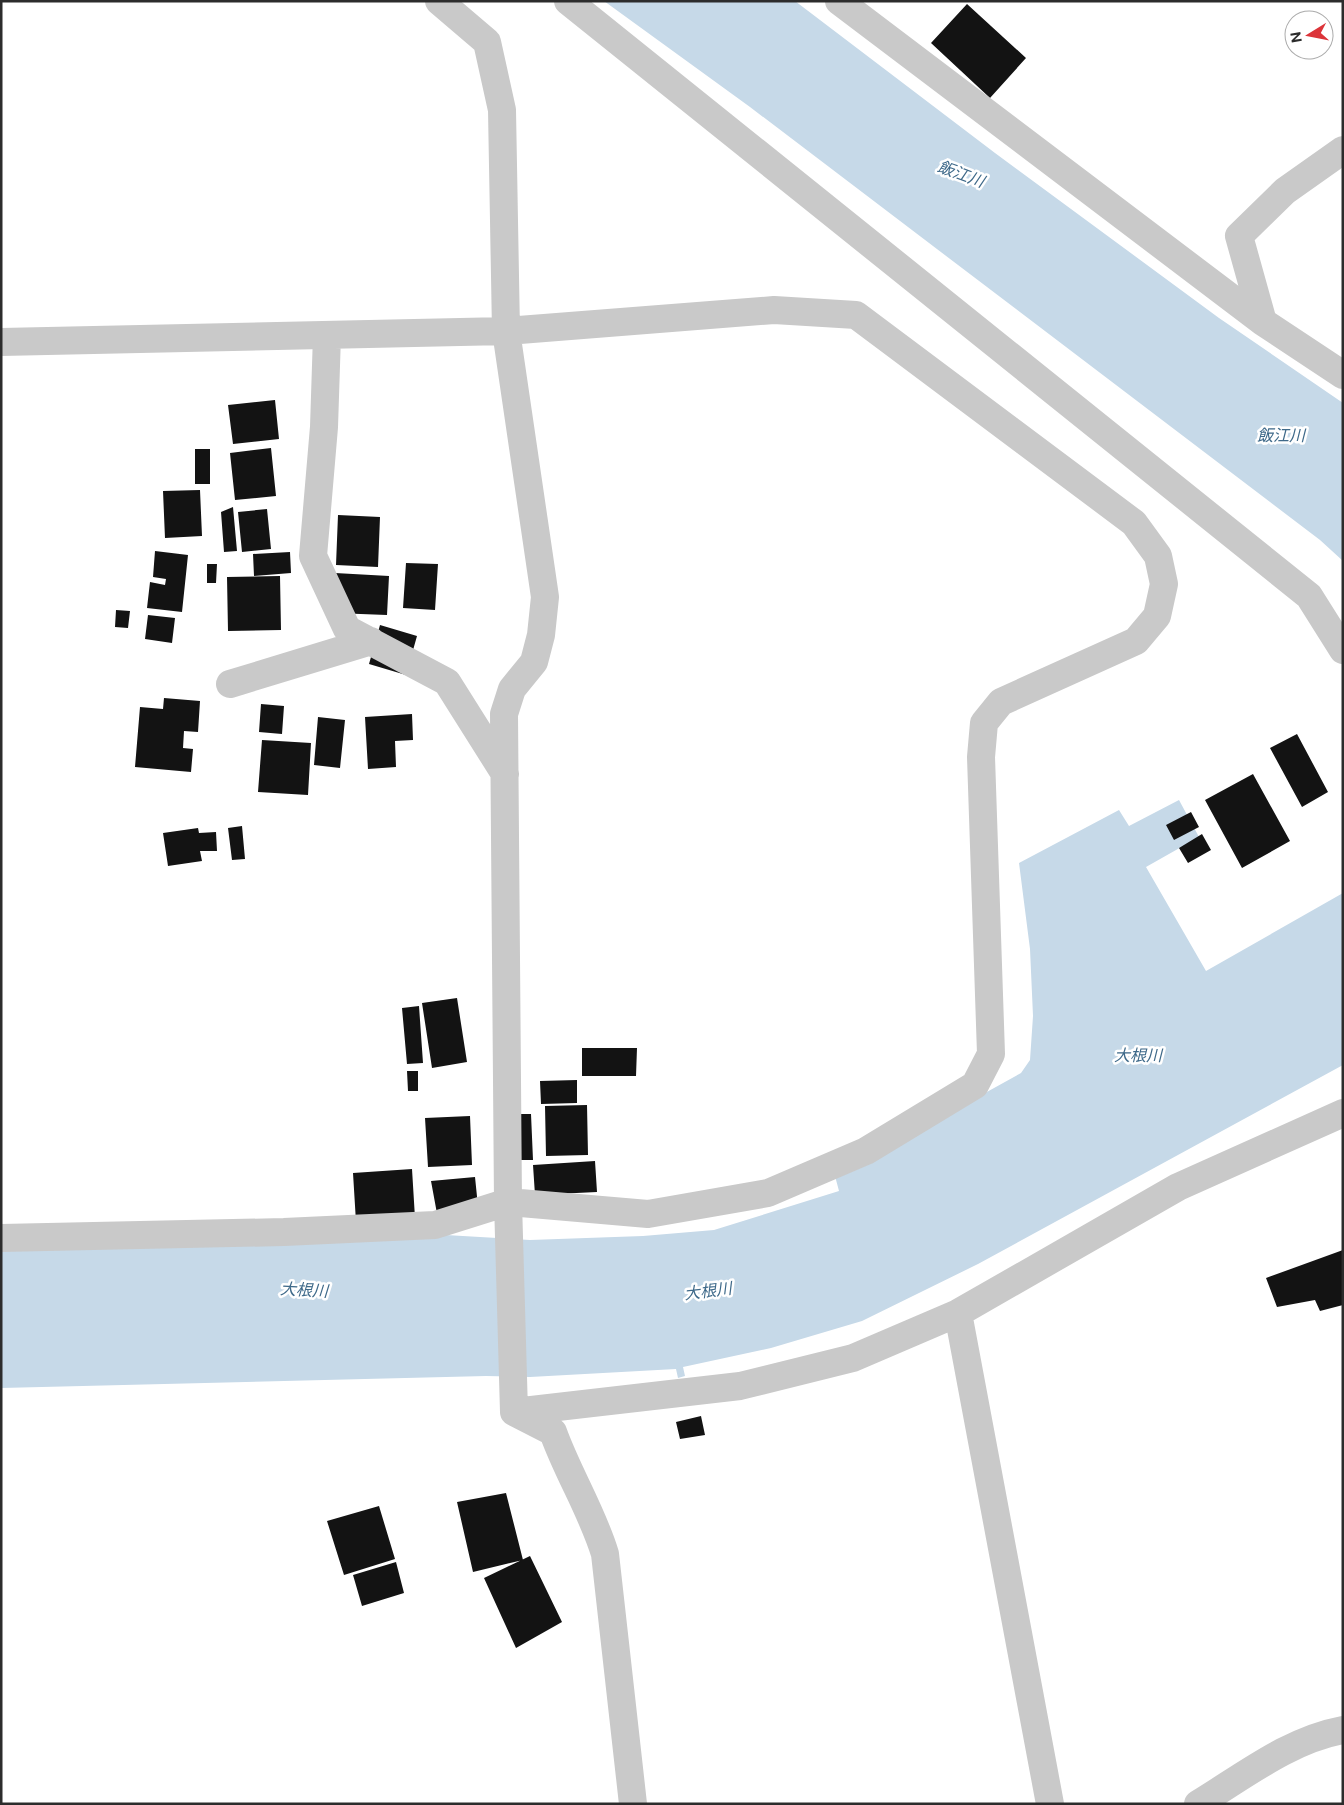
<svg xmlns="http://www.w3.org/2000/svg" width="1344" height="1805" viewBox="0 0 1344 1805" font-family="'Public Sans','Noto Sans JP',sans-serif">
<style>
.water{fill:#c6d9e8}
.building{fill:#131313}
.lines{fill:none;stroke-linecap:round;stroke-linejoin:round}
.minor{stroke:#c9c9c9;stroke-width:28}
.labels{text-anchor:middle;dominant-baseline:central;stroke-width:5;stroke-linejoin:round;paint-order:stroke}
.water-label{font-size:16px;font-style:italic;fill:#3e6989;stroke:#fff}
</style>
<rect width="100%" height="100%" fill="#fff"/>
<path class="water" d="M604 1H795L995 153 1219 318 1343 403V561L1320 540 750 107Z
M1179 800 1199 837 1146 867 1206 971 1343 893V1065L978 1264 862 1321 771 1348 683 1367 685 1376 678 1378 676 1369 530 1377 486 1376 1 1388V1247L343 1229 530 1240 643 1236 714 1230 839 1191 835 1176 1021 1073 1030 1060 1033 1016 1030 949 1019 863 1119 810 1129 826Z"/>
<path class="building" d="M967 4 1026 58 990 98 931 43Z
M275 400 279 439 233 444 228 405Z
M271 448 276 496 235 500 230 453Z
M195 449H210V484H195Z
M200 490 202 536 165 538 163 491Z
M233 507 237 551 224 552 221 512Z
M267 509 271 549 242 552 238 512Z
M338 515 380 517 378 567 336 565Z
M155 551 188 555 182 612 147 608 150 582 165 585 166 579 153 577Z
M290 552 291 573 254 576 253 554Z
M406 563 438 564 435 610 403 608Z
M207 564H217L216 583H207Z
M335 573 389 576 387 615 334 613Z
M280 576 281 630 228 631 227 577Z
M116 610 130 611 128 628 115 627Z
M148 615 175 618 172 643 145 639Z
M380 625 417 636 406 675 369 664Z
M164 698 200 701 198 732 184 731 183 748 193 749 191 772 135 767 140 707 163 709Z
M261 704 284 706 282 734 259 732Z
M412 714 413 740 395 741 396 767 368 769 365 717Z
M318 717 345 720 340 768 314 765Z
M1297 734 1328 792 1302 807 1270 748Z
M262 740 311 743 308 795 258 792Z
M1253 774 1290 841 1242 868 1205 800Z
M1191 812 1199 827 1174 840 1166 825Z
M242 826 245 859 232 860 228 828Z
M198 828 199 833 216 832 217 851H200L202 861 168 866 163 833Z
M1202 834 1211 850 1188 863 1179 848Z
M457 998 467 1062 432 1068 422 1003Z
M419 1006 423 1063 407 1064 402 1008Z
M582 1048H637L636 1076H582Z
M407 1071H418V1091H408Z
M577 1080V1103L541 1104 540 1081Z
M587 1105 588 1155 546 1156 545 1106Z
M516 1114H531L533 1160H518Z
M470 1116 472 1165 428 1167 425 1118Z
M595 1161 597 1192 535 1195 533 1165Z
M412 1169 415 1218 356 1222 353 1173Z
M475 1177 479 1216 438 1219 431 1181Z
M1343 1250V1305L1320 1311 1315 1300 1277 1307 1266 1278Z
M701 1416 705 1435 680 1439 676 1422Z
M506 1493 523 1560 473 1572 457 1502Z
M379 1506 395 1559 344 1575 327 1521Z
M530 1556 562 1622 516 1648 484 1578Z
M396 1562 404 1593 362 1606 353 1575Z"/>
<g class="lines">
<path class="minor" d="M439 1 487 42 502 110 506 331 545 597 541 635 534 662 512 689 504 714 508 1202 514 1412
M568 1 1309 596 1343 650
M839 1 1263 322 1343 375
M1263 322 1239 236 1285 191 1343 150
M327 335 324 427 313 556 347 629 447 682 505 774
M1 342 506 331 774 310 856 315 1134 523 1158 556 1164 584 1157 616 1136 641 1001 702 984 723 981 757 991 1054 975 1085 866 1151 768 1193 648 1214 508 1202 435 1225 284 1232 1 1238
M230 684 371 641
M958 1313 1050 1804
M514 1412 740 1386 853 1358 958 1313 1178 1187 1343 1113
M514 1412 553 1432C568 1474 592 1511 605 1554L633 1804
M1198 1804C1244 1776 1289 1740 1343 1730"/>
</g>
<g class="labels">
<g class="water-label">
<text transform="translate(961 174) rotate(20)">飯江川</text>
<text x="1281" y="435">飯江川</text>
<text x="1138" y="1055">大根川</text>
<text transform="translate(304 1290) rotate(3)">大根川</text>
<text transform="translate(708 1291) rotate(-7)">大根川</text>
</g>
</g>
<rect width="1344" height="1805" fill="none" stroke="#2c2c2c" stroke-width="5"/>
<g transform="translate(1309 35) rotate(260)"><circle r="24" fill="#ffffff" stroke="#ababab"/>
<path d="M0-4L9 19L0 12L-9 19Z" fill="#dc3439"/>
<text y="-8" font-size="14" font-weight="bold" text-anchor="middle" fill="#2c2c2c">N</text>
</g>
</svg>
